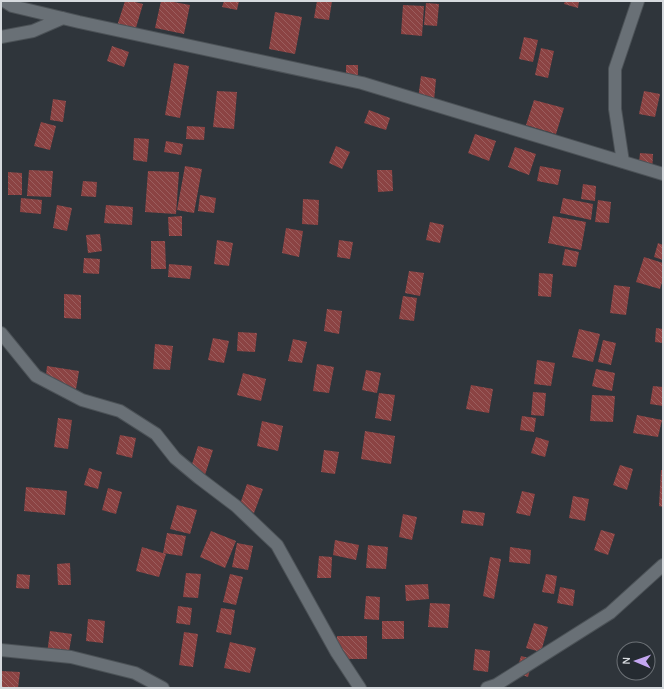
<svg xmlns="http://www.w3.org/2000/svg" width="664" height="689" viewBox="0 0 664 689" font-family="Karla,sans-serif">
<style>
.building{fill:url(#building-back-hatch)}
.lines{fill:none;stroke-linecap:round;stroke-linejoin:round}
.minor-casing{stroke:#4c5257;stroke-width:14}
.minor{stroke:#697076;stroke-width:12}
</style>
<defs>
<pattern id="building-back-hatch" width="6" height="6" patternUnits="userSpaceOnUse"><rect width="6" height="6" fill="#8b4343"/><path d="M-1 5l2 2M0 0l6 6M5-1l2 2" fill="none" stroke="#9b5e5e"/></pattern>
</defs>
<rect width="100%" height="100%" fill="#2f353b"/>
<path class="building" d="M125 1H131L143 4 135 31 117 26Z
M161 1H168L190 5 184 34 155 28Z
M224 1H239L237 10 222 7Z
M317 1H332L329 20 314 18Z
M565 1H579L578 8 564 4Z
M426 3 439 4 437 26 424 25Z
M403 5 424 6 422 36 401 34Z
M275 12 302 17 295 54 269 49Z
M524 37 538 40 533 62 519 59Z
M112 46 129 52 124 67 107 61Z
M541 48 554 51 548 78 535 75Z
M174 63 189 66 180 118 165 115Z
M346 65H358V85H346Z
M421 76 436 79 434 101 418 99Z
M217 91 237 92 234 129 213 127Z
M644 91 660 94 655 117 639 114Z
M53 99 66 101 63 122 50 120Z
M534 100 564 108 556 134 526 125Z
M369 110 390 118 386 130 364 123Z
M41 122 56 126 50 150 34 146Z
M187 126 205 127 204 140 186 139Z
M475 134 496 141 489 161 468 153Z
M134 138 149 139 147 162 133 160Z
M166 141 183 144 181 155 164 152Z
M336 146 350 152 342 169 329 163Z
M515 147 536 154 529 175 508 167Z
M640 153 653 154 652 174 638 173Z
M185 166 202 169 194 213 177 210Z
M540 166 561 170 558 185 537 181Z
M29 170 53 171 51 197 27 196Z
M377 170H392L393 191 378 192Z
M148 171 179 172 176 214 145 212Z
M8 172 22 173V195H8Z
M83 181 97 182 96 197 81 196Z
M583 184 596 186 595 201 581 199Z
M200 195 216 198 214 213 198 211Z
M21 198 42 200 41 214 20 212Z
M563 198 593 204 591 220 560 213Z
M303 199 319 200 318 225 302 224Z
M598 200 611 202 609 223 595 222Z
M57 205 72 208 67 231 53 228Z
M106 205 133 207 132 225 104 223Z
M182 216V236H169L168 217Z
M553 216 586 222 581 250 548 243Z
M430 222 444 225 440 243 426 240Z
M286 228 303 231 299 257 282 253Z
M100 234 102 251 88 253 86 235Z
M217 240 233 243 229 266 214 264Z
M339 240 353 242 350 259 337 257Z
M151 241H165L166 269H151Z
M658 243 663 245V260L654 257Z
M565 249 579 252 576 267 562 265Z
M644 257 663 263V279L660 289 636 282Z
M84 258 100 259 99 274 83 273Z
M169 264 192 266 190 279 168 277Z
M409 271 424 273 420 296 405 293Z
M539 273 553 274 551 297 538 296Z
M614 285 630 287 626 315 610 313Z
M64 294 81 295V319L64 318Z
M403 296 417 298 414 321 399 319Z
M327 309 342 311 339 334 324 331Z
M656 328 663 329V343L655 342Z
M579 329 600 334 593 362 572 357Z
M238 332 257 333 255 352 237 351Z
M213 338 229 341 224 363 208 360Z
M293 339 307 342 302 363 288 361Z
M603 340 616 343 611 365 598 362Z
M155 344 173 346 170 370 153 369Z
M537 360 555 363 551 386 534 384Z
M317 364 334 367 329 393 313 391Z
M47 366 79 371 76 389 45 384Z
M596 369 615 373 612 391 592 386Z
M366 370 381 373 377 393 362 390Z
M243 373 266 379 261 401 237 395Z
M471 385 493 389 489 413 466 409Z
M653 386 663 387V406L650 404Z
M533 392 546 393 544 416 531 415Z
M379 393 395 395 391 421 375 418Z
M592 395 615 396 613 422 590 421Z
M637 415 662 420 658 437 633 433Z
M522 416 536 418 534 432 520 430Z
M58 418 72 420 68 449 54 447Z
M262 421 283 426 278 451 257 446Z
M365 431 395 436 391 464 361 459Z
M120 435 136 438 132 458 116 454Z
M536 437 549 441 545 457 531 453Z
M198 446 213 450 204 478 189 473Z
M324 450 339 452 335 474 321 472Z
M620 465 633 469 627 490 613 485Z
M89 468 102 472 98 489 84 485Z
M661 470H663V507L659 506Z
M247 484 263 489 254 513 239 507Z
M26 487 67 491 65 515 24 511Z
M108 488 122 492 116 514 102 510Z
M522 491 535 494 530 516 516 513Z
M573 496 589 499 585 521 569 518Z
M177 505 197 510 190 534 170 529Z
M463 510 485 513 483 526 461 523Z
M403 514 417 517 412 540 399 537Z
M601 530 615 534 608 555 594 550Z
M211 531 236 541 225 568 200 557Z
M167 533 186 536 182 556 163 553Z
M335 540 359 545 356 560 333 555Z
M237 543 253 546 248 570 232 567Z
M368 545 388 547 386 569 366 568Z
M142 547 166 554 159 577 136 571Z
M510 547 531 550 530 564 509 562Z
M319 556 332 557 331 578H317Z
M490 557 501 559 494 599 483 596Z
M70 563 71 585H58L57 564Z
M186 573 201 574 198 598 183 597Z
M17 574 30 575 29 589 16 588Z
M230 574 243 577 236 605 223 602Z
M546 574 557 576 554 594 542 592Z
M428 584 429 599 406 601 405 585Z
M560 587 575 590 573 606 557 603Z
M366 596 380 597 379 620 364 619Z
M430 603 450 604 448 628 428 627Z
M178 606 192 608 190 625 176 623Z
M221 608 235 610 231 635 216 632Z
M88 619 105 621 103 643 86 641Z
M382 621H404V639H382Z
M534 623 548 627 541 652 526 648Z
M50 631 72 634 68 657 47 654Z
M184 632 198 634 193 667 179 665Z
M337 636H367V659H337Z
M230 642 256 648 250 673 224 668Z
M475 649 490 651 488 672 473 670Z
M521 656 533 659 528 677 516 673Z
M1 671 20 672 18 688H1Z"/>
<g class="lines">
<defs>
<path id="minor" d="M4 1 12 6 79 22 362 83 663 174
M1 37 33 31 63 18
M623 162 615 109V69L638 1
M1 333 36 376 82 400 120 411 156 434 175 458 199 478 236 506 277 545 337 653 360 688
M1 650 71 657 135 673 163 688
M487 688 496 685 610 613 663 565"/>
</defs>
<use href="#minor" class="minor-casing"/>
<use href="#minor" class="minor"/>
</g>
<rect width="664" height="689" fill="none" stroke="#d6dade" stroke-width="4"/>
<g transform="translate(636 661) rotate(272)"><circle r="19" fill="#252b31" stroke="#6c7176"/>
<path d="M0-3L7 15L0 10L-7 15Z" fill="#c4a7f1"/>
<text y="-6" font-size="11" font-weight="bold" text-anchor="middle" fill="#d6dade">N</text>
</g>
</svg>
